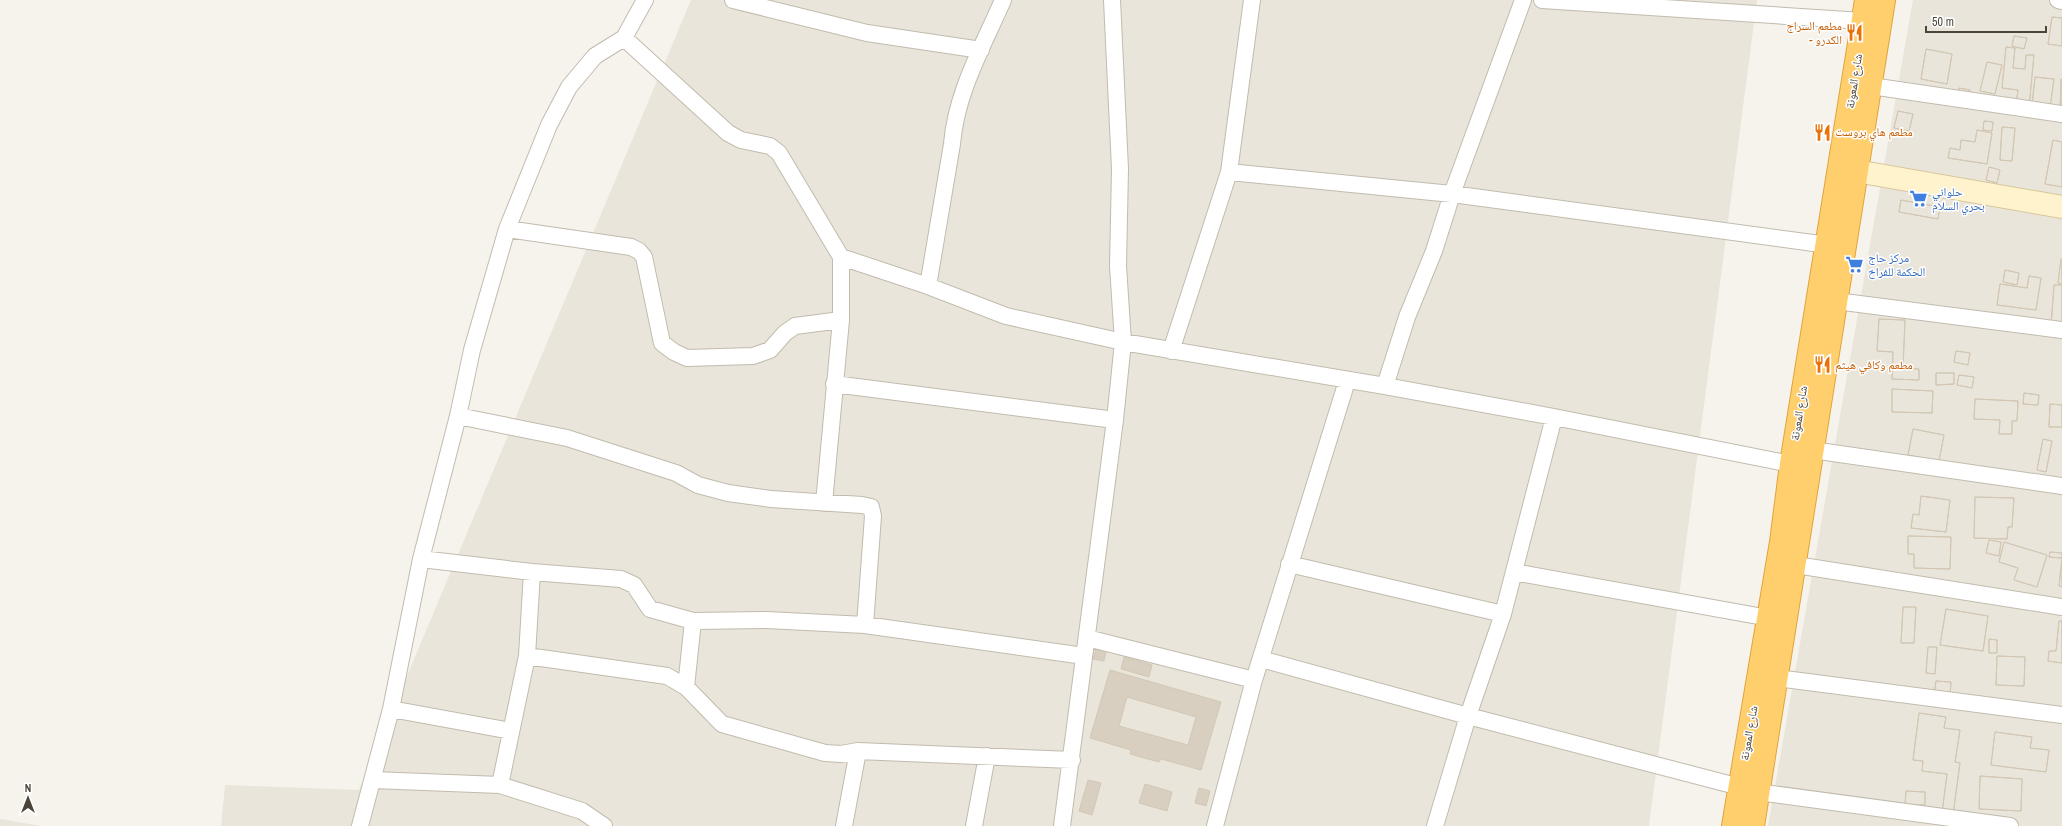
<svg xmlns="http://www.w3.org/2000/svg" width="2062" height="826" viewBox="0 0 2062 826" font-family="'Archivo Narrow','Noto Naskh Arabic',sans-serif">
<style>
.residential{fill:#eae5da}
.building{fill:#d8cfc1;stroke:#d3c7b4;fill-rule:evenodd}
.lines{fill:none;stroke-linecap:round;stroke-linejoin:round}
.street-casing{stroke:#c2bbae;stroke-width:18}
.secondary-casing{stroke:#d6c79b;stroke-width:24}
.highway-casing{stroke:#e0a43c;stroke-width:24}
.street{stroke:#fff;stroke-width:16}
.secondary{stroke:#fff3cd;stroke-width:22}
.highway{stroke:#ffcf6e;stroke-width:22}
.labels{text-anchor:middle;dominant-baseline:central;stroke-width:3;stroke-linejoin:round;paint-order:stroke}
.food-label{font-size:12px;fill:#c56008;stroke:#fff;text-anchor:start}
.street-label{font-size:12px;fill:#4b4439;stroke:#fff}
.shop-label{font-size:12px;fill:#366cbe;stroke:#fff;text-anchor:start}
</style>
<rect width="100%" height="100%" fill="#f6f3ec"/>
<path class="residential" d="M691 0H1757L1649 826H221L225 785 359 790Z
M1913 0H2062V826H1768Z
M0 819 41 826H0Z"/>
<path class="building" d="M2052 17 2062 18V46L2048 44Z
M2052 17 2062 18V46L2048 44Z
M2014 36 2027 38 2024 49 2012 46Z
M2014 36 2027 38 2024 49 2012 46Z
M2006 47 2015 48 2013 68 2025 69 2026 55H2034L2029 107 2016 106 2018 90 2002 88Z
M2006 47 2015 48 2013 68 2025 69 2026 55H2034L2029 107 2016 106 2018 90 2002 88Z
M1926 49 1952 54 1947 84 1921 79Z
M1926 49 1952 54 1947 84 1921 79Z
M1987 62 2002 65 1995 94 1980 91Z
M1987 62 2002 65 1995 94 1980 91Z
M2035 77 2054 79 2050 108 2032 105Z
M2035 77 2054 79 2050 108 2032 105Z
M2061 79H2062V114H2060Z
M2061 79H2062V114H2060Z
M1959 88 1970 90 1969 100 1957 99Z
M1959 88 1970 90 1969 100 1957 99Z
M1898 111 1913 114 1909 131 1894 128Z
M1898 111 1913 114 1909 131 1894 128Z
M1984 121 1993 122 1992 131 1983 130Z
M1984 121 1993 122 1992 131 1983 130Z
M2002 127 2015 128 2012 161 2000 160Z
M2002 127 2015 128 2012 161 2000 160Z
M1977 130 1992 133 1987 164 1948 158 1950 148 1960 150 1961 140 1975 142Z
M1977 130 1992 133 1987 164 1948 158 1950 148 1960 150 1961 140 1975 142Z
M2053 140 2062 142V187L2045 184Z
M2053 140 2062 142V187L2045 184Z
M1989 167 2000 170 1997 183 1986 180Z
M1989 167 2000 170 1997 183 1986 180Z
M1901 200 1940 207 1938 219 1899 212Z
M1901 200 1940 207 1938 219 1899 212Z
M2061 259H2062V284L2058 283Z
M2061 259H2062V284L2058 283Z
M2005 270 2019 273 2017 285 2003 282Z
M2005 270 2019 273 2017 285 2003 282Z
M2029 276 2041 278 2036 310 1997 305 2000 284 2027 288Z
M2029 276 2041 278 2036 310 1997 305 2000 284 2027 288Z
M2054 285H2062V326H2051Z
M2054 285H2062V326H2051Z
M1879 319 1905 320 1903 368 1919 369V380L1892 379 1893 352 1877 351Z
M1879 319 1905 320 1903 368 1919 369V380L1892 379 1893 352 1877 351Z
M1956 351 1970 353 1968 365 1954 362Z
M1956 351 1970 353 1968 365 1954 362Z
M1936 373H1954V384L1936 385Z
M1936 373H1954V384L1936 385Z
M1959 375 1974 377 1972 388 1957 385Z
M1959 375 1974 377 1972 388 1957 385Z
M1892 389 1933 391 1932 413 1892 412Z
M1892 389 1933 391 1932 413 1892 412Z
M2024 393 2039 395 2038 405 2023 404Z
M2024 393 2039 395 2038 405 2023 404Z
M1975 399 2018 401 2017 421H2012V434H1999L2000 420 1974 419Z
M1975 399 2018 401 2017 421H2012V434H1999L2000 420 1974 419Z
M2050 404 2062 405V427H2049Z
M2050 404 2062 405V427H2049Z
M1913 429 1944 435 1939 461 1908 455Z
M1913 429 1944 435 1939 461 1908 455Z
M2043 439 2052 441 2046 472 2037 470Z
M2043 439 2052 441 2046 472 2037 470Z
M1921 496 1950 500 1946 532 1911 528 1913 514 1919 515Z
M1921 496 1950 500 1946 532 1911 528 1913 514 1919 515Z
M1975 497 2014 498 2012 527H2008L2007 539 1974 538Z
M1975 497 2014 498 2012 527H2008L2007 539 1974 538Z
M1908 536 1951 537 1950 569 1914 568V554H1908Z
M1908 536 1951 537 1950 569 1914 568V554H1908Z
M1989 540 2001 542 1999 556 1986 553Z
M1989 540 2001 542 1999 556 1986 553Z
M2004 542 2047 555 2037 587 2014 580 2018 568 1999 562Z
M2004 542 2047 555 2037 587 2014 580 2018 568 1999 562Z
M2050 552 2062 553V587L2059 586 2062 558 2049 557Z
M2050 552 2062 553V587L2059 586 2062 558 2049 557Z
M1903 607H1916L1914 643H1901Z
M1903 607H1916L1914 643H1901Z
M1946 609 1988 616 1983 651 1940 645Z
M1946 609 1988 616 1983 651 1940 645Z
M2059 621H2062V663L2048 661 2049 651H2056Z
M2059 621H2062V663L2048 661 2049 651H2056Z
M1989 639 1997 640V653H1989Z
M1989 639 1997 640V653H1989Z
M1928 647H1937L1935 674 1926 673Z
M1928 647H1937L1935 674 1926 673Z
M1096 649 1106 652 1104 661 1093 659Z
M1997 656 2025 657 2024 686 1996 685Z
M1997 656 2025 657 2024 686 1996 685Z
M1124 657 1152 665 1149 677 1121 669Z
M1110 670 1221 702 1201 770 1161 759 1159 762 1130 754 1131 750 1090 738ZM1127 697 1196 717 1188 745 1119 726Z
M1936 681 1951 682 1950 696 1934 695Z
M1936 681 1951 682 1950 696 1934 695Z
M1919 713 1946 717 1944 728 1960 730 1955 762 1960 763 1953 815 1942 813 1947 774 1922 771 1923 761 1913 760Z
M1919 713 1946 717 1944 728 1960 730 1955 762 1960 763 1953 815 1942 813 1947 774 1922 771 1923 761 1913 760Z
M1995 732 2032 737 2030 748 2049 750 2046 772 1991 765Z
M1995 732 2032 737 2030 748 2049 750 2046 772 1991 765Z
M1980 776 2022 779 2021 811 1979 809Z
M1980 776 2022 779 2021 811 1979 809Z
M1088 780 1101 783 1092 815 1079 811Z
M1145 784 1172 792 1167 811 1139 803Z
M1199 788 1210 791 1206 806 1195 803Z
M1906 791 1925 792V805H1905Z
M1906 791 1925 792V805H1905Z"/>
<g class="lines">
<defs>
<path id="street" d="M733 0 867 33 981 50
M1542 0 1863 21
M2058 0 2062 1
M624 38 728 133 741 140 770 146 779 153 841 257V320L824 503
M1871 86 2062 114
M1229 172 1452 194 1828 245
M507 229 631 247 639 251 644 257 662 343 674 352 687 358 753 356 770 350 785 333 795 326 841 320
M841 257 928 286 1006 316 1123 342 1385 386 1554 417 1791 464
M928 286 952 144C956 93 983 46 1003 0
M1836 301 2062 330
M1171 351 1229 172 1252 0
M834 384 1115 420
M1385 386 1407 317 1434 251 1452 194 1523 0
M458 416 567 438 676 473 698 485 728 493 771 499 862 505 871 507 873 516 865 625
M1812 450 2062 486
M421 559 532 572 621 579 634 585 650 609 693 621 767 620 865 625 1084 656
M1289 564 1503 614
M1796 565 2062 607
M1514 572 1769 618
M1087 638 1254 680
M527 656 667 676 686 687 722 724 825 753 841 754 858 751 1072 760
M1261 659 1468 716 1740 787
M1777 678 2062 715
M686 687 693 621
M391 709 511 731
M373 780 500 785 582 811 604 826
M500 785 527 656 532 572
M1758 792 2010 826
M360 826 391 709 421 559 458 416 472 350 507 229 549 125 569 87 595 56 624 38 645 0
M844 826 858 751
M974 826 987 756
M1062 826 1115 420 1123 342 1118 266 1120 169 1112 0
M1215 826 1254 680 1347 381
M1435 826 1468 716 1503 614 1554 417"/>
<path id="secondary" d="M1840 166 1856 171 2062 207"/>
<path id="highway" d="M1733 826 1781 542 1791 464 1866 0
M1753 826 1884 0"/>
</defs>
<use href="#street" class="street-casing"/>
<use href="#secondary" class="secondary-casing"/>
<use href="#highway" class="highway-casing"/>
<use href="#street" class="street"/>
<use href="#secondary" class="secondary"/>
<use href="#highway" class="highway"/>
</g>
<defs>
<symbol id="restaurant-bare" viewBox="-9 -9 18 18"><path d="M-5-6h1v4h1v-4h1v4h1v-4h1v5L-1.5 .5V6h-2V.5L-5-1ZM5-6V6H3V1.5H1.5Q1.5-4 5-6Z" fill="#e8710a" stroke="#fff" stroke-width="2.5" paint-order="stroke"/></symbol>
<symbol id="supermarket-bare" viewBox="-9 -9 18 18"><path d="M-6-5.5h2.5l.6 2H6L4.5 2H-2.5L-4.4-4H-6ZM-1.5 3.2a1.3 1.3 0 1 0 .1 0ZM3 3.2a1.3 1.3 0 1 0 .1 0Z" fill="#3f7fe0" stroke="#fff" stroke-width="2.5" paint-order="stroke"/></symbol>
</defs>
<g fill-rule="evenodd">
<use href="#restaurant-bare" x="1842" y="20" width="25" height="25"/>
<use href="#restaurant-bare" x="1810" y="120" width="25" height="25"/>
<use href="#supermarket-bare" x="1906" y="186" width="25" height="25"/>
<use href="#supermarket-bare" x="1842" y="252" width="25" height="25"/>
<use href="#restaurant-bare" x="1810" y="352" width="25" height="25"/>
</g>
<g class="labels">
<g class="food-label">
<text x="1842" y="26" text-anchor="end">مطعم السراج<tspan x="1842" dy="14">- الكدرو</tspan></text>
<text x="1835" y="132">مطعم هاي بروست</text>
<text x="1835" y="365">مطعم وكافي هيثم</text>
</g>
<g class="street-label">
<text transform="translate(1854 81) rotate(-81)">شارع المعونة</text>
<text transform="translate(1799 413) rotate(-81)">شارع المعونة</text>
<text transform="translate(1749 733) rotate(-80)">شارع المعونة</text>
</g>
<g class="shop-label">
<text x="1932" y="192">حلواني<tspan x="1932" dy="14">بحري السلام</tspan></text>
<text x="1868" y="258">مركز حاج<tspan x="1868" dy="14">الحكمة للفراخ</tspan></text>
</g>
</g>
<g transform="translate(28 798)" stroke="#ffffff" stroke-width="3" paint-order="stroke">
<path d="M0-3L7 15L0 10L-7 15Z" fill="#4b4439"/>
<text y="-6" font-size="11" font-weight="bold" text-anchor="middle" fill="#4b4439">N</text>
</g>
<path d="M1926 26v6h120v-6" fill="none" stroke="#4b4439" stroke-width="2"/>
<text x="1932" y="26" font-size="12" fill="#4b4439" stroke="#ffffff" stroke-width="3" paint-order="stroke">50 m</text>
</svg>
